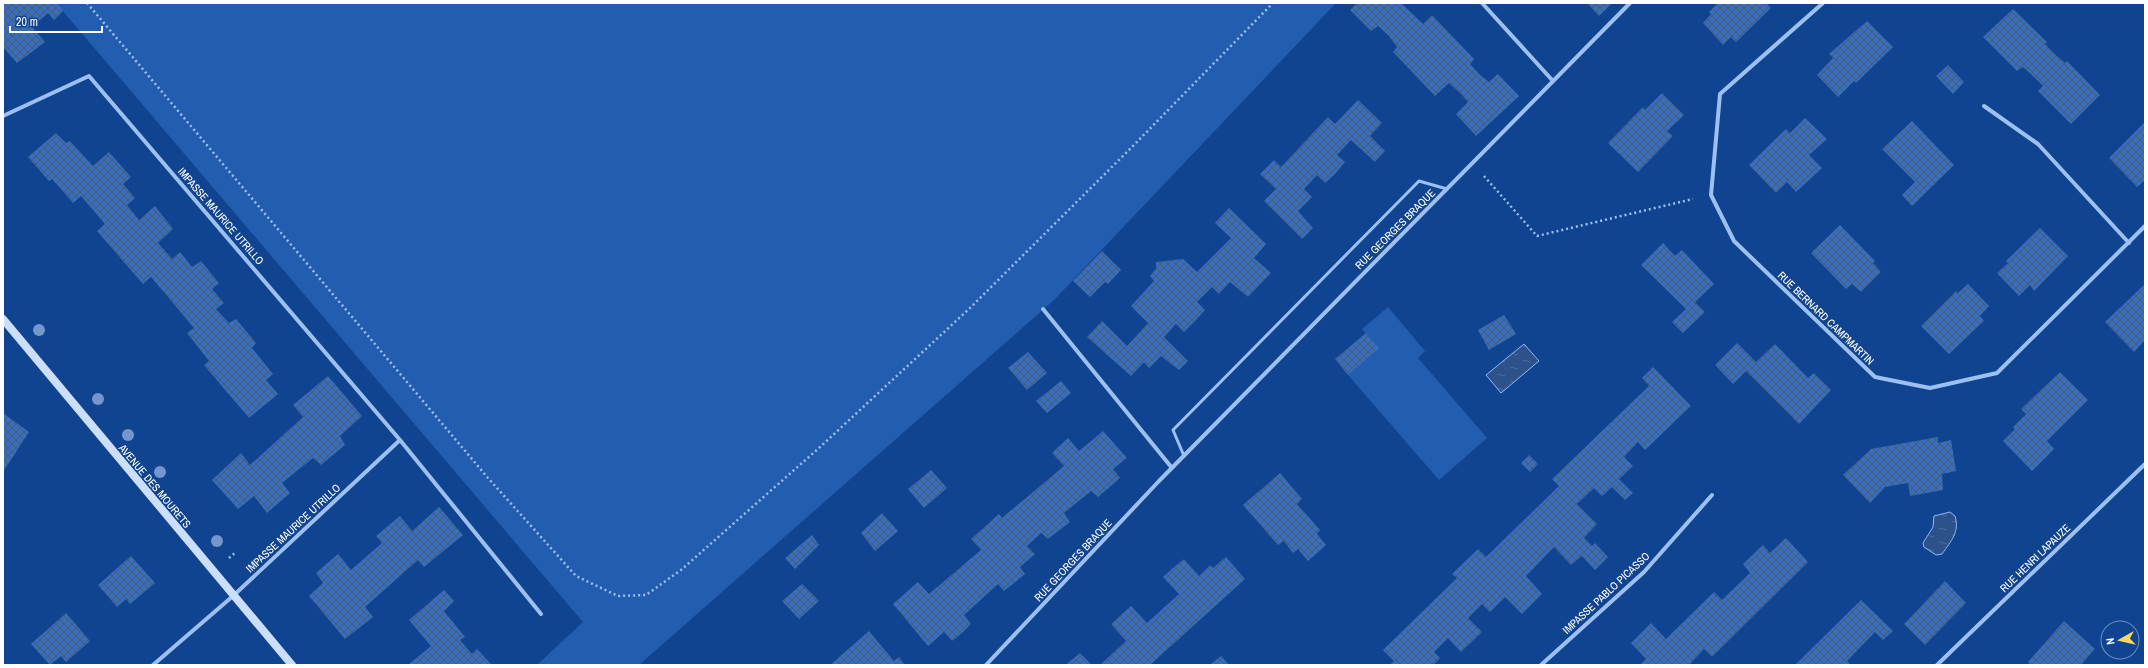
<svg xmlns="http://www.w3.org/2000/svg" width="2148" height="668" viewBox="0 0 2148 668" font-family="'Archivo Narrow',sans-serif">
<style>
.garden{fill:#235db0}
.water{fill:url(#water-ripples);stroke:#8ebaf6}
.building{fill:url(#building-cross-hatch)}
.lines{fill:none;stroke-linecap:round;stroke-linejoin:round}
.path{stroke:#9cc0f2;stroke-width:2.5;stroke-dasharray:2 3;stroke-linecap:butt}
.service{stroke:#9cc0f2;stroke-width:3}
.minor{stroke:#9cc0f2;stroke-width:4}
.secondary{stroke:#cbdffc;stroke-width:8}
.tree{fill:#7397cc}
.labels{text-anchor:middle;dominant-baseline:central;stroke-width:3;stroke-linejoin:round;paint-order:stroke}
.street-label{font-size:11px;fill:#fff;stroke:#114490}
</style>
<defs>
<pattern id="water-ripples" width="26" height="14" patternUnits="userSpaceOnUse"><rect width="26" height="14" fill="#2d528b"/><path d="M2 4q2-2 4 0t4 0M15 11q2-2 4 0t4 0" fill="none" stroke="#4c6c9c"/></pattern>
<pattern id="building-cross-hatch" width="8" height="8" patternUnits="userSpaceOnUse"><rect width="8" height="8" fill="#3a6eb9"/><path d="M0 0l8 8M0 8l8-8" fill="none" stroke="#445b7d"/></pattern>
</defs>
<rect width="100%" height="100%" fill="#114490"/>
<path class="garden" d="M56 3H1336L1054 300 639 665H537L583 622Z
M1388 307 1425 351 1418 358 1487 438 1439 480 1348 375 1378 348 1362 329Z"/>
<path class="water" d="M1524 344 1539 361 1501 393 1486 375Z
M1950 512 1955 516C1960 532 1951 541 1942 554L1936 555 1924 547 1923 543 1933 527 1934 516Z"/>
<path class="building" d="M3 3H57L63 11 54 20 48 13 32 27 45 42 17 63 4 48 3 49Z
M1357 3H1401L1423 24 1432 15 1474 59 1470 64 1480 75 1489 82 1498 74 1519 96 1476 136 1456 114 1468 102 1461 94 1449 83 1435 96 1393 52 1397 47 1388 35 1378 26 1371 31 1350 10Z
M1587 3H1612L1599 16Z
M1718 3H1766L1771 8 1736 42 1731 37 1723 45 1703 23 1711 14 1709 12Z
M2013 9 2047 42 2045 44 2056 55 2065 63 2067 61 2100 95 2071 124 2038 91 2043 86 2034 77 2023 67 2017 71 1983 37Z
M1867 21 1893 47 1856 83 1854 81 1838 97 1817 75 1833 58 1829 54Z
M1948 65 1964 82 1953 94 1936 76Z
M1662 93 1684 115 1667 131 1673 136 1638 172 1608 143 1643 107 1645 110Z
M1358 100 1382 123 1370 136 1385 151 1375 162 1351 140 1337 155 1345 162 1335 174 1325 183 1317 175 1304 189 1312 197 1298 211 1313 228 1302 239 1264 201 1276 189 1260 174 1274 160 1281 167 1328 117 1335 124Z
M1805 118 1827 139 1809 155 1822 168 1796 192 1787 182 1776 193 1749 165 1786 129 1790 133Z
M1912 121 1954 165 1912 206 1902 195 1915 182 1882 149Z
M2144 123 2145 180 2137 187 2109 158Z
M56 133 66 143 70 141 93 166 109 152 131 177 123 184 135 198 127 205 139 220 155 206 173 229 158 243 172 259 180 252 192 267 201 261 219 283 212 289 224 303 216 309 229 323 236 319 256 343 252 348 273 374 266 380 278 394 249 418 204 365 209 361 187 333 194 328 173 303 151 277 143 284 97 231 105 224 81 196 73 203 52 179 49 181 28 157Z
M1229 208 1266 244 1254 258 1271 273 1248 297 1230 282 1219 294 1212 287 1197 302 1205 310 1195 321 1184 332 1176 324 1164 337 1188 361 1179 370 1161 356 1149 368 1144 362 1131 376 1087 337 1102 321 1127 346 1148 323 1131 306 1154 281 1150 276 1156 269V262L1183 259 1197 272 1231 238 1215 223Z
M1840 225 1875 261 1873 263 1881 272 1861 292 1852 284 1846 289 1811 253Z
M2040 228 2068 256 2034 291 2030 285 2019 296 1997 273 2008 263 2006 261Z
M1663 243 1675 256 1682 250 1714 284 1695 302 1705 312 1683 333 1672 322 1686 309 1641 265Z
M1102 251 1121 270 1108 284 1105 282 1090 297 1073 281Z
M1968 284 1989 306 1980 316 1984 321 1949 354 1921 326 1956 291 1958 293Z
M2145 284V340L2134 352 2105 322Z
M1504 315 1516 334 1489 350 1478 330Z
M1366 333 1379 348 1348 375 1335 359Z
M1737 343 1756 362 1775 344 1808 378 1814 373 1831 390 1799 424 1746 371 1733 384 1715 365Z
M1028 352 1047 373 1027 390 1008 368Z
M1653 367 1691 406 1645 450 1638 442 1624 457 1633 466 1619 479 1633 493 1625 500 1612 487 1602 496 1594 488 1577 504 1597 524 1584 538 1592 546 1595 543 1608 557 1595 570 1582 556 1571 565 1554 547 1526 576 1542 594 1522 614 1505 597 1490 612 1482 604 1468 618 1482 632 1461 652 1448 638 1434 652 1440 658 1433 665H1389L1394 661 1383 650 1457 578 1452 574 1478 549 1486 557 1559 486 1552 479 1649 386 1642 378Z
M2060 372 2088 400 2047 441 2054 449 2032 471 2003 441 2015 429 2013 427 2026 414 2021 409Z
M328 376 362 416 340 436 345 445 321 465 313 458 282 483 290 493 267 513 254 496 238 509 212 480 241 453 250 465 303 417 293 405Z
M1061 381 1071 393 1047 413 1036 401Z
M3 413 29 432 3 472Z
M1103 431 1127 458 1113 469 1120 478 1098 497 1091 491 1064 513 1070 522 1048 539 1041 533 1027 546 1035 554 1020 567 1025 574 1004 591 998 584 964 615 971 624 962 633 952 641 944 632 928 646 893 604 918 582 929 594 981 550 971 539 999 514 1002 518 1064 466 1052 453 1068 438 1079 451Z
M1938 437V443L1951 440 1956 471 1942 474 1943 490 1910 496 1908 483 1885 487 1870 503 1843 475 1871 449Z
M1529 455 1538 464 1530 472 1521 463Z
M931 470 947 488 924 508 908 489Z
M1280 473 1302 499 1297 504 1320 530 1317 534 1326 545 1308 561 1298 549 1293 553 1284 541 1278 545 1243 505Z
M439 507 463 535 424 567 418 560 392 583 365 607 373 617 345 639 309 596 323 583 316 573 338 554 351 570 382 543 376 536 400 516 412 531Z
M882 513 898 531 875 551 861 533Z
M812 535 819 545 795 569 785 558Z
M1786 538 1808 562 1712 657 1704 649 1689 665H1640L1646 659 1631 643 1651 623 1666 639 1714 592 1722 600 1750 573 1743 564 1763 545 1770 553Z
M131 556 155 583 130 604 126 599 117 607 98 585Z
M1226 557 1245 579 1150 665H1100L1126 641 1111 624 1131 606 1147 623 1179 594 1163 577 1173 568 1184 559 1199 576 1210 565 1213 568Z
M1945 581 1966 603 1925 645 1904 624Z
M802 584 819 601 799 619 782 601Z
M444 590 454 601 444 611 465 637 460 640 472 654 477 649 492 665H408L431 646 409 620Z
M1861 600 1893 631 1883 640 1875 632 1847 661 1851 665H1795Z
M66 613 90 641 66 662 61 656 50 665 31 644Z
M2064 621 2095 649 2081 665H2031L2028 662Z
M869 631 894 661 899 657 905 665H830Z
M1080 653 1092 665H1066L1069 662Z
M1221 656 1229 665H1210Z"/>
<g class="lines">
<path class="path" d="M87 3 488 478 576 576 618 596 646 595 681 570 819 448 970 308 1129 150 1273 3
M1484 176 1537 236 1693 199
M229 558 236 552"/>
<path class="service" d="M1184 456 1173 430 1419 181 1447 189"/>
<path class="minor" d="M1482 3 1553 81
M1823 3 1720 94 1711 195 1734 241 1875 377 1930 388 1997 373 2145 226
M1984 106 2038 144 2129 243
M3 116 89 76 400 440 541 614
M1043 309 1172 468
M153 665 233 596 400 440
M986 665 1159 481 1630 3
M1541 665 1644 572 1712 495
M1937 665 2145 464"/>
<path class="secondary" d="M3 319 292 665"/>
</g>
<g class="tree">
<circle cx="39" cy="330" r="6"/>
<circle cx="98" cy="399" r="6"/>
<circle cx="128" cy="435" r="6"/>
<circle cx="160" cy="472" r="6"/>
<circle cx="217" cy="541" r="6"/>
</g>
<g class="labels">
<g class="street-label">
<text transform="translate(221 216) rotate(49)">IMPASSE MAURICE UTRILLO</text>
<text transform="translate(1395 229) rotate(-45)">RUE GEORGES BRAQUE</text>
<text transform="translate(1826 318) rotate(44)">RUE BERNARD CAMPMARTIN</text>
<text transform="translate(155 486) rotate(50)">AVENUE DES MOURETS</text>
<text transform="translate(293 528) rotate(-43)">IMPASSE MAURICE UTRILLO</text>
<text transform="translate(2035 558) rotate(-44)">RUE HENRI LAPAUZE</text>
<text transform="translate(1073 560) rotate(-47)">RUE GEORGES BRAQUE</text>
<text transform="translate(1606 593) rotate(-43)">IMPASSE PABLO PICASSO</text>
</g>
</g>
<rect width="2148" height="668" fill="none" stroke="#ffffff" stroke-width="8"/>
<g transform="translate(2120 640) rotate(262)"><circle r="19" fill="#114490" stroke="#708fbc"/>
<path d="M0-3L7 15L0 10L-7 15Z" fill="#ffd75e"/>
<text y="-6" font-size="11" font-weight="bold" text-anchor="middle" fill="#ffffff">N</text>
</g>
<path d="M10 26v6h92v-6" fill="none" stroke="#ffffff" stroke-width="2"/>
<text x="16" y="26" font-size="12" fill="#ffffff" stroke="#114490" stroke-width="3" paint-order="stroke">20 m</text>
</svg>
